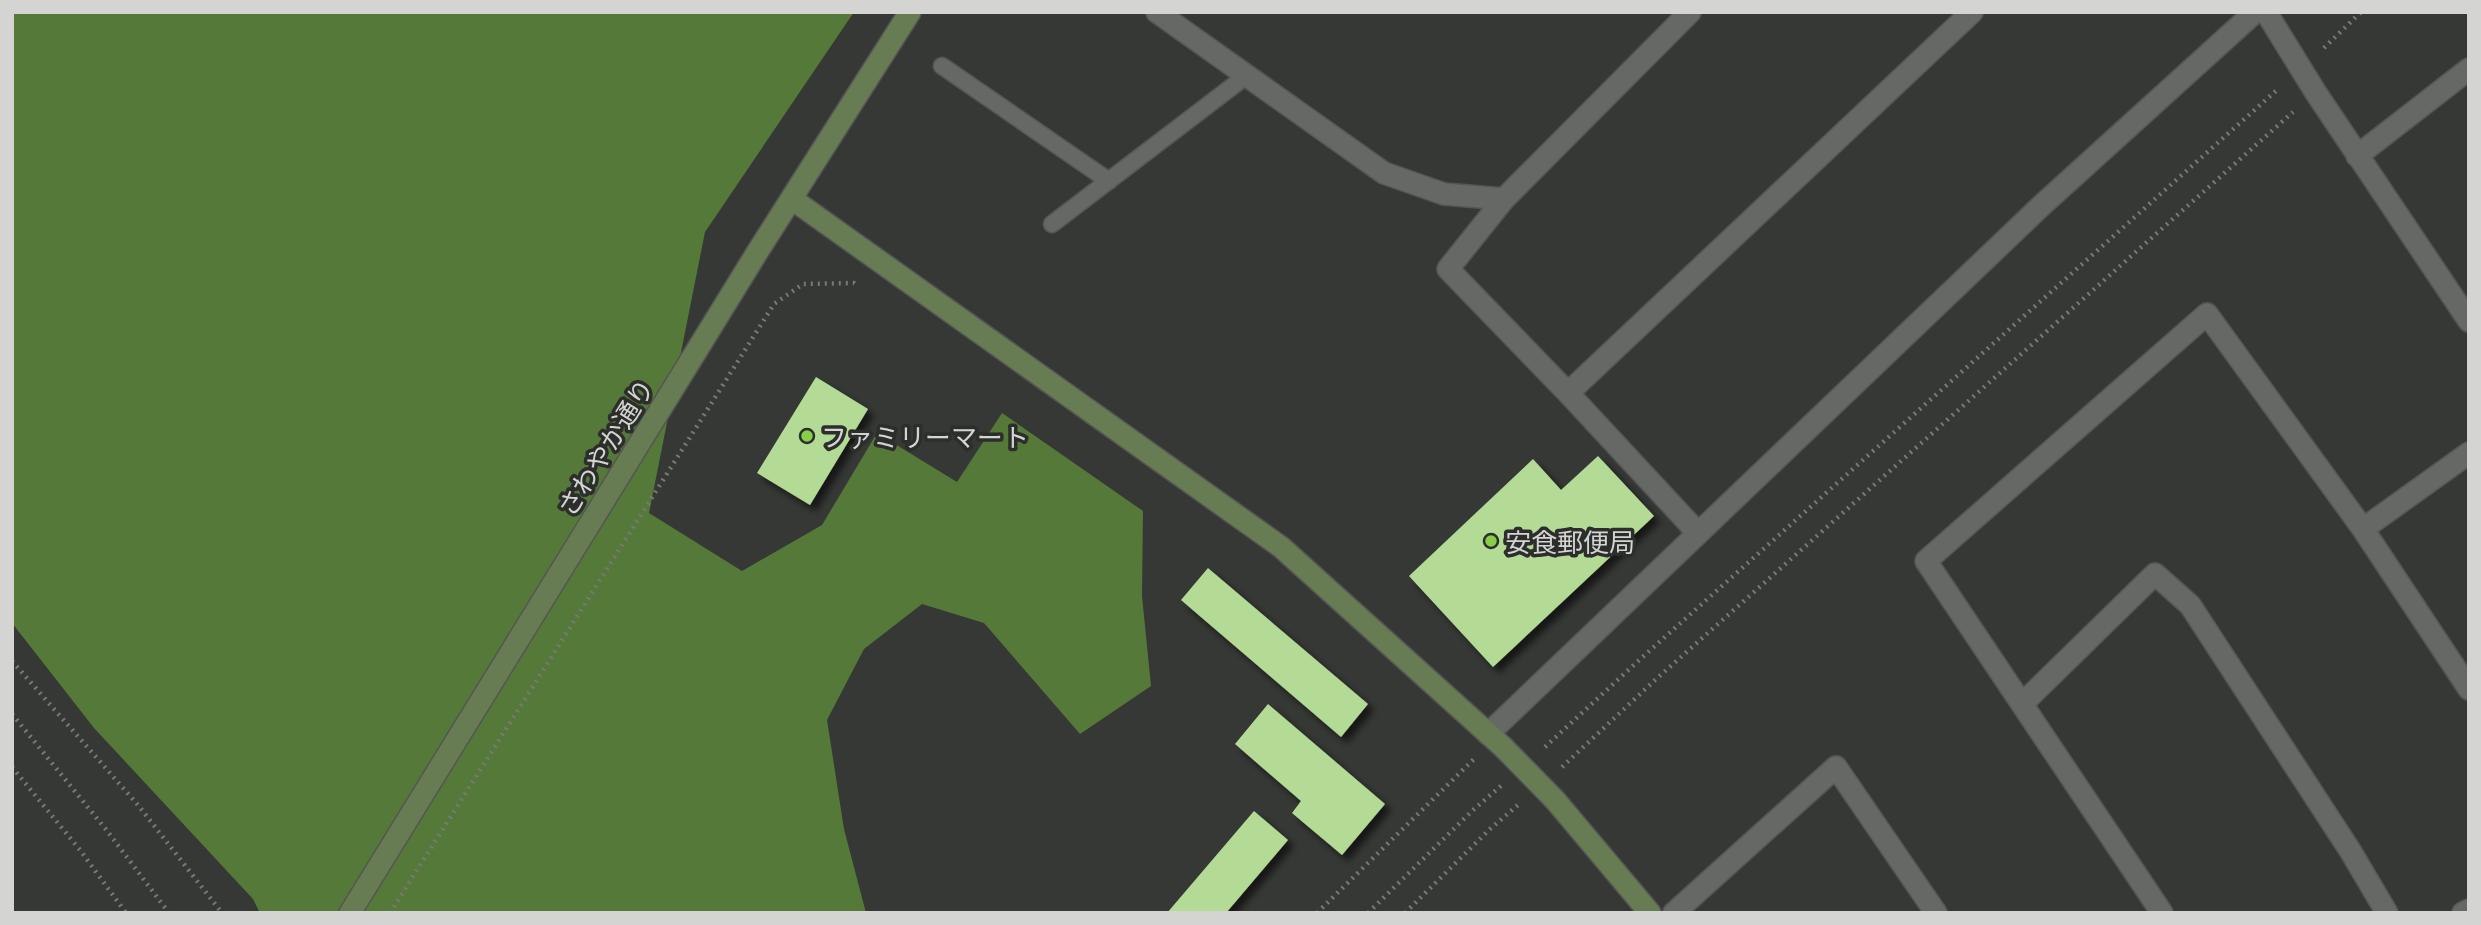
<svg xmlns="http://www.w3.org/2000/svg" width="2481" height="925" viewBox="0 0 2481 925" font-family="'Exo 2','Noto Sans JP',sans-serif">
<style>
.forest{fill:#557938}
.building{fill:#b3db96;filter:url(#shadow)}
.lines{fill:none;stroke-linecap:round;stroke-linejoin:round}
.lane-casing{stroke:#555654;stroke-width:19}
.street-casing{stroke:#555654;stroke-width:24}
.secondary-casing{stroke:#555654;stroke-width:24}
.path{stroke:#777976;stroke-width:4.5;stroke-dasharray:2 5;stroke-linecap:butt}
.lane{stroke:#666865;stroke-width:16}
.street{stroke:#666865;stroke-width:21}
.secondary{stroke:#687c54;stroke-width:21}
.secondary-bridge-casing{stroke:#555654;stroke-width:24;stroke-linecap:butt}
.secondary-bridge{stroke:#687c54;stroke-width:21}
.poi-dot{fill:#88cf49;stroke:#2c2e2b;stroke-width:2.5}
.labels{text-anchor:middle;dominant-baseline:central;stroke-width:7;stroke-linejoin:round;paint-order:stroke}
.poi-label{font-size:26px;fill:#d4d5d3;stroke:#2c2e2b;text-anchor:start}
.street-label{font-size:26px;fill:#d4d5d3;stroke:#2c2e2b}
</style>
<defs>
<filter id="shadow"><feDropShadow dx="6" dy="6" stdDeviation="3.5" flood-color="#0009"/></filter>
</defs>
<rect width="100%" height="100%" fill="#363835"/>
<path class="forest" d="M12 12H854L705 232 649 513 742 571 822 525 877 433 957 482 1002 413 1143 511 1142 596 1151 686 1080 734 984 623 922 604 864 649 827 720 844 829 866 913H260L253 899 94 728 12 623Z"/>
<path class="building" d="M816 377 868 409 810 505 757 473Z
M1598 456 1654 516 1493 667 1409 576 1533 459 1561 490Z
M1208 568 1368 704 1341 737 1181 600Z
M1268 704 1385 804 1342 855 1292 813 1301 801 1235 744Z
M1254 811 1288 840 1226 913H1167Z"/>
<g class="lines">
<defs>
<path id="lane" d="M942 66 1109 181
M1052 224 1246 76"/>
<path id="street" d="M1157 12 1384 173 1444 194 1504 199
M1690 12 1504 199 1448 269 1568 393 1698 533
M2266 12 2316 93 2469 321
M2357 156 2469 69
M1568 393 1972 12
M2363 529 2469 453
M2022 704 2155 574 2190 605 2351 852 2387 913
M1488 734 2041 206 2255 12
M1674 913 1836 767 1936 913
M2162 913 1926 561 2207 314 2363 529 2469 689
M2463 913 2469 910"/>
<path id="secondary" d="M792 199 1281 547 1503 747
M1555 800 1650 913
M350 913 758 251 910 12"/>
</defs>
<use href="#lane" class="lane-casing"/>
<use href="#street" class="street-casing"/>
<use href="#secondary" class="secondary-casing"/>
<path class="path" d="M2324 48 2361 12
M12 661 138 805 222 913
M12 714 108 832 169 913
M1545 747 1637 662 2278 89
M12 767 80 850 126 913
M1562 767 1654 681 2293 112
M390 913 774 304 803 284 854 283 858 286
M1317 913 1474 759
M1368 913 1472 811 1502 785
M1405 913 1490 829 1518 805"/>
<use href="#lane" class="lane"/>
<use href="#street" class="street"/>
<use href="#secondary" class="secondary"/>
<defs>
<path id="secondary-bridge" d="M1503 747 1555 800"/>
</defs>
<use href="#secondary-bridge" class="secondary-bridge-casing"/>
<use href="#secondary-bridge" class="secondary-bridge"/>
</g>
<g class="poi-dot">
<circle cx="807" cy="436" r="7"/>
<circle cx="1491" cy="541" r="7"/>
</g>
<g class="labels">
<g class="poi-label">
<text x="821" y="436">ファミリーマート</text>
<text x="1505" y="541">安食郵便局</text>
</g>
<g class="street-label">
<text transform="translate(605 447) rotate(-58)">さわやか通り</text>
</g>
</g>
<rect width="2481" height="925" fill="none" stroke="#d4d5d3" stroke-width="28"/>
</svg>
